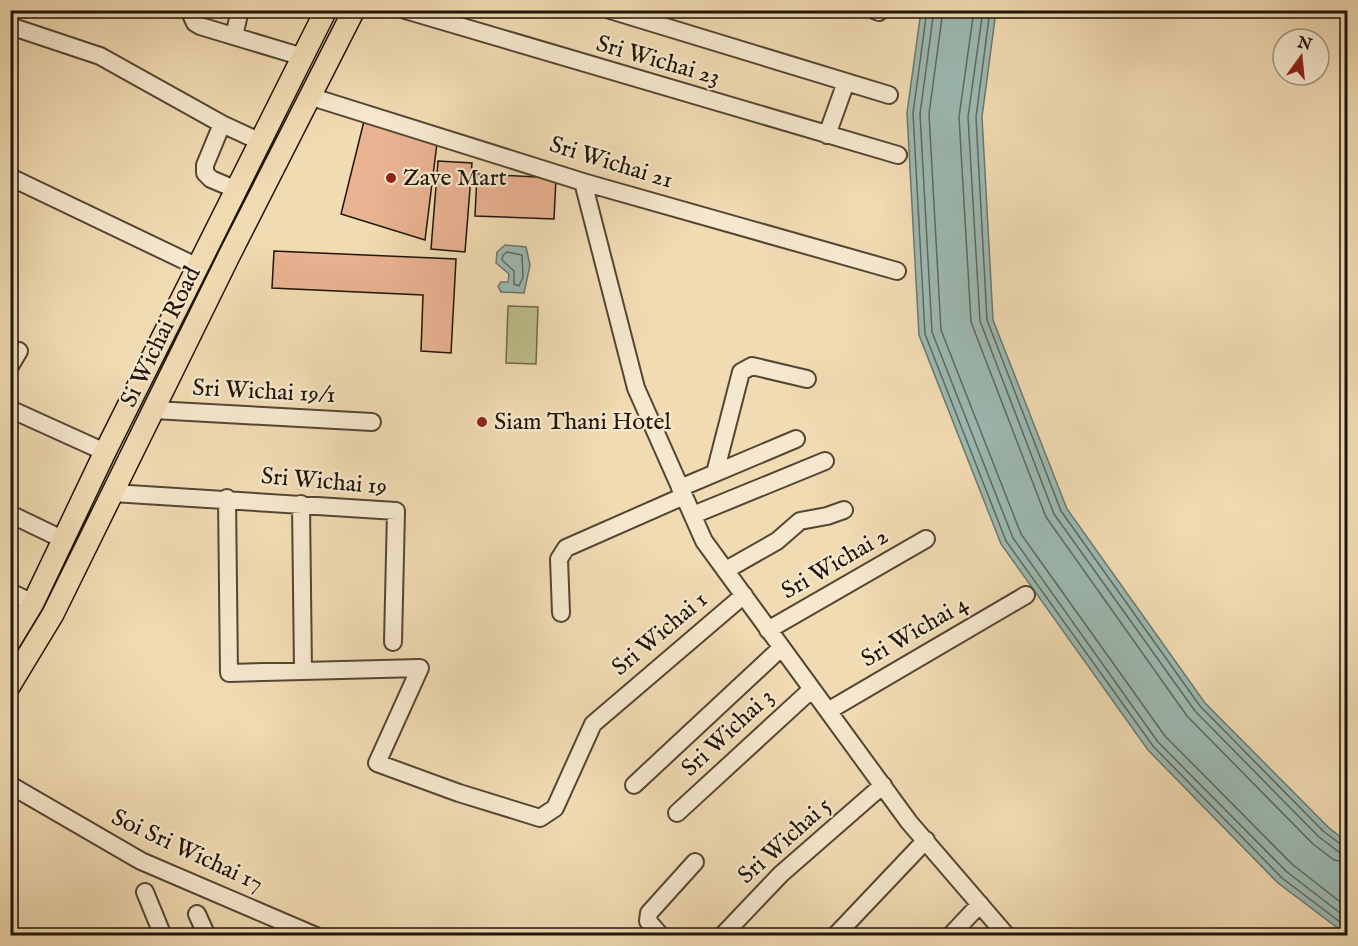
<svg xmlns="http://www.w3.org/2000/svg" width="1358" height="946" viewBox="0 0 1358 946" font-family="'IM FELL English',serif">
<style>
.green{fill:#bdbf8a;stroke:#6e6a49;stroke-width:1.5}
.water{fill:#9cbab3;stroke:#6a786f;stroke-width:1.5}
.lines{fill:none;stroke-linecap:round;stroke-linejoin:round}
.shore{stroke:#5e685e;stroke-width:1.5}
.building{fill:#e9b291;stroke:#1f1508;stroke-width:1.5}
.minor-casing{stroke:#544633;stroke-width:20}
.major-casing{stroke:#1f1508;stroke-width:24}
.minor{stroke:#f6e8ce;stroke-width:16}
.major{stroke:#f1dbb3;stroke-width:21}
.poi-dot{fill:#8f2418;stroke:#f6e8ce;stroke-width:2}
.labels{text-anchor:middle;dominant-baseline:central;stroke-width:4.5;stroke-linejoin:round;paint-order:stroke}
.street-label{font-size:24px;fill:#1f1508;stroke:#f6e8ce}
.poi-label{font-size:24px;fill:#1f1508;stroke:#f6e8ce;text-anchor:start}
</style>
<rect width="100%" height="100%" fill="#f1dbb3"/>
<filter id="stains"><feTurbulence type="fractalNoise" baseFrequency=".00333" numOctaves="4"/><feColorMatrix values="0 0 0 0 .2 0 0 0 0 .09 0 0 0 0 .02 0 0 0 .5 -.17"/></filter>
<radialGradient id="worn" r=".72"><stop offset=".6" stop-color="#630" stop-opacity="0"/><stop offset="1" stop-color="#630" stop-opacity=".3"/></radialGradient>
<path class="green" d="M508 306 538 307 536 364 506 363Z"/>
<path class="water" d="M921 11H996L982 117 993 320 1067 509 1205 703 1328 827 1347 842V935L1278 883 1148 750 1001 544 919 335 907 113Z
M505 245 526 247 530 265 524 293 501 292 498 286 501 282H508L509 274 496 263 497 252Z"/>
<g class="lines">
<path class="shore" d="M927 10 913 113 925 334 1006 541 1153 746 1282 878 1348 928
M934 10 920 114 932 332 1013 538 1158 742 1287 872 1348 919
M943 10 929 114 941 330 1021 534 1165 736 1293 865 1348 908
M974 10 959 117 971 322 1046 517 1187 716 1313 844 1334 860 1348 863
M983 10 968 117 980 321 1054 514 1195 711 1319 837 1339 852 1348 854
M990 10 976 117 987 320 1061 511 1200 706 1323 831 1342 845 1348 846
M507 252 522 255 523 277 519 286 514 284V271L502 260 503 255Z"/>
</g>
<path class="building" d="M364 121 437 143 425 240 341 214Z
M438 161 472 163 465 252 431 249Z
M477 174 556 178 554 219 475 216Z
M274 251 456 259 451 353 421 351 423 295 272 288Z"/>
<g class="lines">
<defs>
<path id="minor" d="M189 10 195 23 200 26 303 57
M405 10 898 155
M610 10 889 95
M874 10 879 12
M10 26 100 56 222 124 261 142
M234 36 240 10
M312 97 583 182 897 271
M222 124 205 165V173L211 179 237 190
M827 135 846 82
M10 177 198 267
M583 182 636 388 704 541 909 822 1007 936
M10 366 19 351
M10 409 105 452
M154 410 372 422
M715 473 741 372 752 366 807 379
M680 488 796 439
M113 493 396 511 393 642
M227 498 229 673 420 668 377 763 459 793 540 818 555 808 593 724 744 595
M301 504 303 671
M10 514 62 539
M693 515 825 461
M726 570 777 541 800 521 827 516 844 510
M10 592 33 603
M561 613 559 559 566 548 684 496
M768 630 926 539
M828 711 1026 595
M10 785 141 861 316 936
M634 785 781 648
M677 813 812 689
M145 892 163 936
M197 914 207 936
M661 936 648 921 649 913 695 862
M722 936 781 874 883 785
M835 936 926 840
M950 936 980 904"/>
<path id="major" d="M10 641 33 603 105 452 326 10
M10 685 53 614 229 256 354 10"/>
</defs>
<use href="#minor" class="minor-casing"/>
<use href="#major" class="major-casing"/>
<use href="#minor" class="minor"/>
<use href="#major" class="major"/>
</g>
<g class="poi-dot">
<circle cx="391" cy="178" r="6"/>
<circle cx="482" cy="422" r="6"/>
</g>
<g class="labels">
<g class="street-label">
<text transform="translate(658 61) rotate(16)">Sri Wichai 23</text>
<text transform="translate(611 163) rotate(17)">Sri Wichai 21</text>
<text transform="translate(161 337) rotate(-64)">Si Wichai Road</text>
<text transform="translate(264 392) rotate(3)">Sri Wichai 19/1</text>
<text transform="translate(324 482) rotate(5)">Sri Wichai 19</text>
<text transform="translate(835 564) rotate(-30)">Sri Wichai 2</text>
<text transform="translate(915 632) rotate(-30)">Sri Wichai 4</text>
<text transform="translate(660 634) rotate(-40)">Sri Wichai 1</text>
<text transform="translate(728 733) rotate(-43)">Sri Wichai 3</text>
<text transform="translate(785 841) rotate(-42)">Sri Wichai 5</text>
<text transform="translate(187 851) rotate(25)">Soi Sri Wichai 17</text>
</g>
<g class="poi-label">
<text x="403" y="178">Zave Mart</text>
<text x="494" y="422">Siam Thani Hotel</text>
</g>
</g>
<rect width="1358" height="946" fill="none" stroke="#f1dbb3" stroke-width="36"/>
<rect x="12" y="12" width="1334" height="922" fill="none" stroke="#1f1508" stroke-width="3"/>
<rect x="18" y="18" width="1322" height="910" fill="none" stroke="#1f1508" stroke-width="1.5"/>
<g transform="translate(1301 57) rotate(15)"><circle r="28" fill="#f6e8ce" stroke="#a0947f" stroke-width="1.5"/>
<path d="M0-4.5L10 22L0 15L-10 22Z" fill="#8f2418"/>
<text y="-9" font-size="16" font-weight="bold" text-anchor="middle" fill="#1f1508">N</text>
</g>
<rect width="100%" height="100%" filter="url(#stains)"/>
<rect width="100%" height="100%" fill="url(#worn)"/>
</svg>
